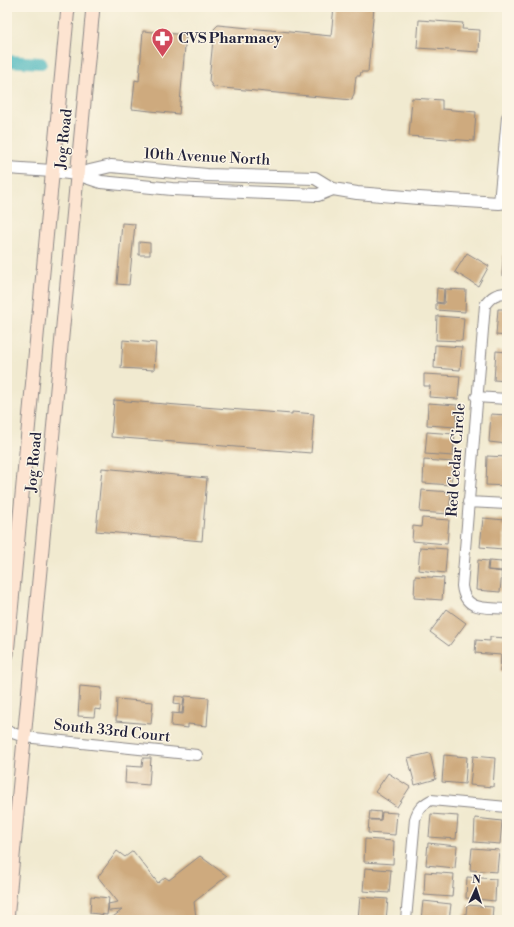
<svg xmlns="http://www.w3.org/2000/svg" width="514" height="927" viewBox="0 0 514 927" font-family="'Libre Bodoni',serif">
<style>
.lines{fill:none;stroke-linecap:round;stroke-linejoin:round}
.canal{stroke:#45b5bd;stroke-width:12}
.building{fill:#ceaa7e}
.minor-casing{stroke:#8a8686;stroke-width:12}
.tertiary-casing{stroke:#8a8686;stroke-width:14}
.secondary-casing{stroke:#8a8686;stroke-width:15}
.minor{stroke:#fff;stroke-width:10}
.tertiary{stroke:#fff;stroke-width:12}
.secondary{stroke:#fde4d1;stroke-width:13}
.labels{text-anchor:middle;dominant-baseline:central;stroke-width:3;stroke-linejoin:round;paint-order:stroke}
.poi-label{font-size:15px;font-weight:bold;fill:#22223b;stroke:#fcf5e5;text-anchor:start}
.street-label{font-size:15px;fill:#22223b;stroke:#fcf5e5}
</style>
<rect width="100%" height="100%" fill="#fcf5e5"/>
<filter id="ink" filterUnits="userSpaceOnUse"><feTurbulence type="fractalNoise" baseFrequency=".025" numOctaves="2"/><feDisplacementMap in="SourceGraphic" scale="8" xChannelSelector="R" yChannelSelector="G"/><feConvolveMatrix kernelMatrix="1 2 1 2 8 2 1 2 1" color-interpolation-filters="sRGB"/></filter>
<filter id="wash" filterUnits="userSpaceOnUse"><feTurbulence type="fractalNoise" baseFrequency=".012" numOctaves="4" result="noise"/><feDisplacementMap in="SourceGraphic" scale="16" xChannelSelector="R" yChannelSelector="G"/><feGaussianBlur stdDeviation="0.9" result="paint"/><feColorMatrix in="noise" values="0 0 0 0 0 0 0 0 0 0 0 0 0 0 0 0 0 1.4 0 .05"/><feComposite in="paint" operator="in"/></filter>
<g filter="url(#wash)">
<rect width="100%" height="100%" fill="#f1ead0"/>
<g class="lines">
<path class="canal" d="M7 61 41 63"/>
</g>
<g id="blocks">
<path class="building" d="M334 7H374L368 72H361L360 76H356L354 94 353 96 352 100 213 87 209 81 214 29 218 25 331 36Z
M419 20 463 23 462 29 480 30 479 52 417 48Z
M143 31 186 35 179 114 132 109 135 80 139 81Z
M412 98 442 100V109L476 112 474 141 409 136Z
M122 223 135 224 129 285 117 284Z
M139 242 150 243V255H139Z
M504 247 507 248V275H502Z
M467 253 489 266 478 286 455 272Z
M437 288 444 289 443 303 436 302Z
M445 289 466 290 465 312 436 310V303L444 304Z
M498 309H507V336L496 335Z
M437 316 464 318 462 341 436 340Z
M123 340 156 343 154 370 121 368Z
M435 345 462 347 460 370 434 368Z
M496 351 507 352V381L494 380Z
M424 374 460 376 458 399 429 397 430 386H424Z
M114 400 292 414V412L314 414 311 453 111 437Z
M428 403 457 405 456 427 427 425Z
M491 414 507 415V444L489 442Z
M427 432 455 434 453 456 425 454Z
M487 456 507 457V486L486 485Z
M424 460 453 462 451 485 423 483Z
M102 468 207 478 202 541 96 531Z
M422 490 451 492 449 514 420 512Z
M422 518 449 520 447 544 412 541 413 526 421 527Z
M483 518 505 520 503 549 480 547Z
M420 547 447 549 445 573 418 570Z
M478 560 488 561 487 570 502 572 500 592 476 590Z
M489 561 502 562V571L488 570Z
M415 576 444 578 442 600 414 598Z
M447 609 466 623 449 646 430 632Z
M490 637 507 638V673L500 672 501 655 475 653 476 640 490 641Z
M80 686 102 688 101 710 95 709 94 717 78 716Z
M175 696 184 697 182 713H179L180 704 174 703Z
M185 696 209 698 207 726 188 724V728L171 726 172 713 183 714Z
M117 699 153 702 151 724 116 721Z
M430 753 436 779 415 785 408 758Z
M444 755 467 757 465 784 442 782Z
M473 756 495 758 493 787 470 785Z
M143 758H151L149 785 125 783 126 766 142 767Z
M388 773 410 787 397 807 375 792Z
M370 811 381 812 380 820 369 819Z
M382 812 397 813 395 835 368 833 369 820H381Z
M431 814 458 816 456 839 429 837Z
M475 818 502 821 500 844 474 842Z
M365 839 394 841 393 864 364 862Z
M428 843 457 846 455 868 426 865Z
M472 848 499 850 497 872 470 870Z
M117 851 125 857 133 851 158 883 165 877 169 880 200 856 227 876 194 902 196 917 191 920H109L122 910 109 911 108 904 118 902 98 877Z
M365 868 391 870 389 893 363 891Z
M425 872 454 874 452 897 424 895Z
M467 877 496 879 495 901 466 898Z
M91 896 109 898 107 915 90 913Z
M360 897 388 899 386 920 358 919Z
M423 901 451 904 449 920H421Z
M467 905 493 907 492 920H464V914H466Z"/>
</g>
</g>
<g filter="url(#ink)">
<use href="#blocks" fill-opacity="0" stroke="#8a8686" stroke-width="1"/>
<g class="lines">
<defs>
<path id="minor" d="M499 203 507 117
M507 293C496 293 491 297 485 305L462 586C465 612 486 607 507 609
M476 397 507 399
M468 502 507 504
M7 731 24 737 197 755
M406 920 415 819C418 809 422 805 431 800L507 807"/>
<path id="tertiary" d="M7 168 52 171 77 174 101 182 172 189 318 195 333 189
M77 174 111 166 207 175 315 178 333 189 357 193 418 198 499 203 507 202"/>
<path id="secondary" d="M7 654 68 7
M7 920 93 7"/>
</defs>
<use href="#minor" class="minor-casing"/>
<use href="#tertiary" class="tertiary-casing"/>
<use href="#secondary" class="secondary-casing"/>
<use href="#minor" class="minor"/>
<use href="#tertiary" class="tertiary"/>
<use href="#secondary" class="secondary"/>
</g>
</g>
<defs>
<symbol id="pharmacy-pin" viewBox="-11 -11 22 30"><path d="M0 17L-7.5 6A9.5 9.5 0 1 1 7.5 6Z" fill="#d1495b" stroke="#fcf5e5"/><path d="M-2-6h4v4h4v4h-4v4h-4v-4h-4v-4h4Z" fill="#fff"/></symbol>
</defs>
<g fill-rule="evenodd">
<use href="#pharmacy-pin" x="150" y="26" width="25" height="34"/>
</g>
<g class="labels">
<g class="poi-label">
<text x="178" y="38">CVS Pharmacy</text>
</g>
<g class="street-label">
<text transform="translate(64 139) rotate(-84)">Jog Road</text>
<text transform="translate(207 157) rotate(3)">10th Avenue North</text>
<text transform="translate(456 460) rotate(-86)">Red Cedar Circle</text>
<text transform="translate(34 462) rotate(-85)">Jog Road</text>
<text transform="translate(112 731) rotate(6)">South 33rd Court</text>
</g>
</g>
<rect width="514" height="927" fill="none" stroke="#fcf5e5" stroke-width="24"/>
<g transform="translate(476 889) rotate(3)" stroke="#fcf5e5" stroke-width="3" paint-order="stroke">
<path d="M0-3L7 15L0 10L-7 15Z" fill="#22223b"/>
<text y="-6" font-size="11" font-weight="bold" text-anchor="middle" fill="#22223b">N</text>
</g>
</svg>
